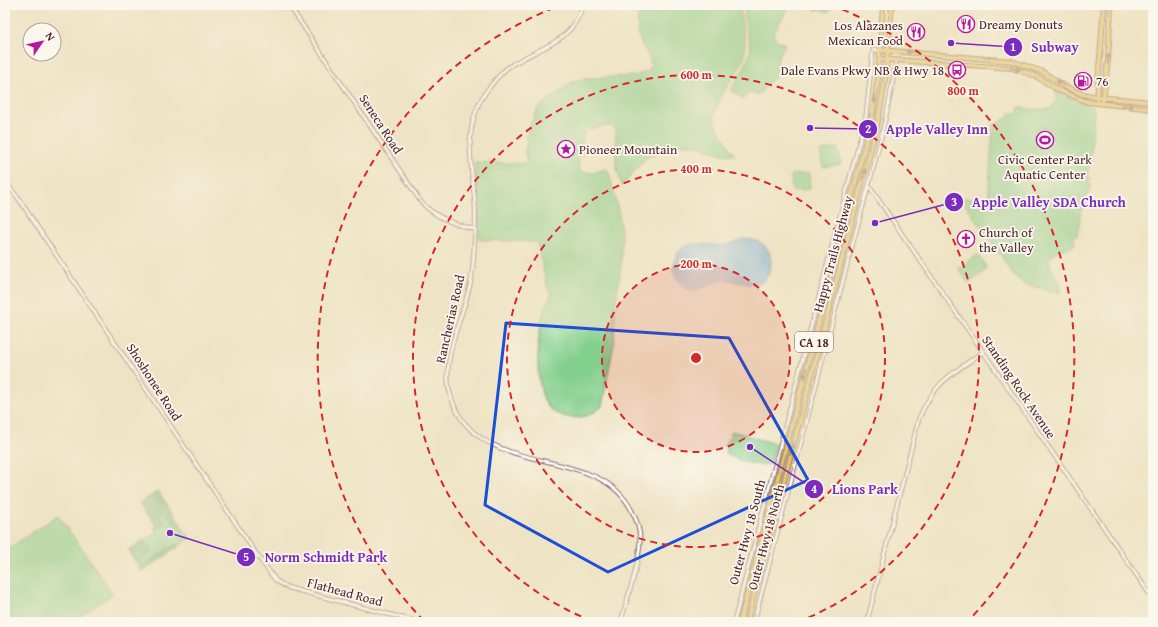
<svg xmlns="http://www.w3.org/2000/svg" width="1158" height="627" viewBox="0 0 1158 627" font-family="'Gentium Book Plus',serif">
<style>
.green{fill:#83cf8d;stroke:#66775c}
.forest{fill:#6ab278;stroke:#5a6852}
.water{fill:#71abe1;stroke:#5e6586}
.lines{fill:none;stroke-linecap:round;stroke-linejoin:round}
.minor-casing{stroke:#836461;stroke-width:5}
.major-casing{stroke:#836461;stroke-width:6}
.minor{stroke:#fff;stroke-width:3}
.major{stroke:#ebc669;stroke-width:4}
.oneway{fill:#9a724a}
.marked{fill:none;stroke:#1d4ed8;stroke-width:3;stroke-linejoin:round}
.ring{fill:none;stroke:#d62828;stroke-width:2;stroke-dasharray:7 5}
.labels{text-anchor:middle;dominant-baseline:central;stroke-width:3.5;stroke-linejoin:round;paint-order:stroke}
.shield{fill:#fbf7ec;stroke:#7f6065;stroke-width:1}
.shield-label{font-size:12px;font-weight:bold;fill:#4a1f2b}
.poi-label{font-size:13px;fill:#4a1f2b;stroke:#fbf7ec;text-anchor:start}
.street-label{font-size:13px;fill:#4a1f2b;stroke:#fbf7ec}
.centre{fill:#d62828;stroke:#fbf7ec;stroke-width:2}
.ring-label{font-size:12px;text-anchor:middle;font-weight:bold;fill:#d62828;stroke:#fbf7ec;stroke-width:3.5;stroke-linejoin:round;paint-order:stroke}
.leader{fill:none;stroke:#7b2cbf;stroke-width:1.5}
.callout-dot{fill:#7b2cbf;stroke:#fbf7ec;stroke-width:1.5}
.mark-label{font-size:12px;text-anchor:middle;font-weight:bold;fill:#fff}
.callout-label{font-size:14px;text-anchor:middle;font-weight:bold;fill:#7b2cbf;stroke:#fbf7ec;stroke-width:3.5;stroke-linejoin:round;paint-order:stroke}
</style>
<rect width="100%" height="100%" fill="#fbf7ec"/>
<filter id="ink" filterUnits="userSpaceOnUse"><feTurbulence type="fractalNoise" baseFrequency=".025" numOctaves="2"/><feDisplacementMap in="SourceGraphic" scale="8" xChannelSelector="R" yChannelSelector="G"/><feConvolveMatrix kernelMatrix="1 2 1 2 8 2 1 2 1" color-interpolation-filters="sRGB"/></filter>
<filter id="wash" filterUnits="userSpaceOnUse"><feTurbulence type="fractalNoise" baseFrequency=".012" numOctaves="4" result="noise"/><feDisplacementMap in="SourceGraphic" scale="16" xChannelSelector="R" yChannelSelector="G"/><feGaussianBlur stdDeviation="0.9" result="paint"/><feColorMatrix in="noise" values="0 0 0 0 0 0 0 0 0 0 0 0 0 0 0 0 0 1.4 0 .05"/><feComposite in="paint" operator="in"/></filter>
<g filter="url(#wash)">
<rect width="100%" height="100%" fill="#eee3c4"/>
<path class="green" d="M640 5H741C739 25 750 44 742 63 734 79 710 105 715 123L734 155 721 154 697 145 677 144 645 159 622 186 616 165V130L612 126C606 125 591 128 585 131L582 140 585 148 584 155 577 153 580 172 592 173 606 169 609 172 619 215 622 239 621 266 616 300 614 343 602 406C593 415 582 419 568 417 563 416 555 414 551 410 533 393 537 337 543 315 546 307 549 299 552 292L548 290 537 242 479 240 475 162 527 164 525 152 528 130 538 108 574 81 589 78 634 76 649 71C655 58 642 50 639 37 636 26 638 15 640 5Z
M746 5H790L773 34 776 40 785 44 777 60 778 73 759 94 748 93 743 99 731 90 745 66 751 49 744 18Z
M814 5H836L828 12 820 9 815 10 816 5Z
M1056 91C1063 95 1091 105 1094 109L1091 154 1087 176 1090 178 1088 184 1091 185C1088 196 1082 205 1080 215 1079 223 1080 230 1076 237L1074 235 1073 237 1075 242C1072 250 1068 248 1062 249 1057 250 1051 256 1048 259L1051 265 1050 266 1061 285 1059 293 1024 284 1014 275 964 202V198L988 200 993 125C1000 124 1003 118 1009 117L1010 113 1018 114 1019 107H1024V109H1051L1056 101Z
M838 148 841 164 823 167 820 151Z
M809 173 810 189 792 191 791 175Z
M978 255 986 267V270L969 284 958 268Z
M732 431 776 444 771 463C762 469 735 459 726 454V443Z
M158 491 190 538 142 572 128 550 150 537 156 531 154 522 140 503Z
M58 515 113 594 72 622H5V551Z"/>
<path class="forest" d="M158 492 184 530 182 532 165 511 158 516 164 524 156 529 154 522 140 504Z
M144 540 152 552 140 560 143 565 176 544 178 547 142 572 129 550Z"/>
<path class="water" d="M1044 126 1052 137 1040 145 1038 143 1040 141 1035 133Z
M743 239C753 239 763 241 769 251 771 257 772 263 770 269 763 296 739 279 724 280 708 281 691 304 676 277 672 270 673 261 677 254 688 237 707 247 722 245 729 245 736 242 743 239Z"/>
</g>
<g filter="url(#ink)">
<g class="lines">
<defs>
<path id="minor" d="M289 5 421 202C436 218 454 225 475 229
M583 5C572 43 542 46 513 64 504 69 495 80 488 89 462 123 471 163 475 203 476 218 475 235 474 250 473 263 473 277 469 289 461 321 443 356 449 389 469 484 597 439 632 511 637 520 640 531 640 541 639 567 627 597 621 622
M5 181 18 198 257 555 276 581 289 588 418 622
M869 186 1153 599
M734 622 866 116 873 50H880
M754 622C785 504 816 387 846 269 864 199 886 132 896 61
M867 622 919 418C935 381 952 374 983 352"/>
<path id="major" d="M880 50 1011 61 1041 71 1066 87 1082 94 1097 97 1153 102
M880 59 1012 68 1036 76 1058 90 1088 102 1153 109
M1097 99 1104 5
M1103 100 1108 60 1111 5
M740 622 871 122 878 79 883 5
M747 622 877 126 885 81 892 5"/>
</defs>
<use href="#minor" class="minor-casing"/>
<use href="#major" class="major-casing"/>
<use href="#minor" class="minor"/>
<use href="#major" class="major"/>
</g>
<defs><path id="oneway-solid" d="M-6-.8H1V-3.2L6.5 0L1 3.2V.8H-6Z"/></defs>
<g class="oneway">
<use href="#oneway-solid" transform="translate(911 52) rotate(-176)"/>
<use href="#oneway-solid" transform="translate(1108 59) rotate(-85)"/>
<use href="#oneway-solid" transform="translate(1015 69) rotate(12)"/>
<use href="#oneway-solid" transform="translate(1061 83) rotate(-148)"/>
<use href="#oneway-solid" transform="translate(875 98) rotate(100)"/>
<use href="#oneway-solid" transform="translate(1128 106) rotate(4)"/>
<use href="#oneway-solid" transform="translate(864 174) rotate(-75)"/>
<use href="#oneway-solid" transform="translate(805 373) rotate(105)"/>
<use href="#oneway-solid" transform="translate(792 449) rotate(-75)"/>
</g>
</g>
<path d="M0 0H1158V627H0ZM506 323 729 338 808 480 608 572 485 505Z" fill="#eee3c4" fill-opacity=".55" fill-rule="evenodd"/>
<path class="marked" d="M506 323 729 338 808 480 608 572 485 505Z"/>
<circle cx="696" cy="358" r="94" fill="#d62828" fill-opacity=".12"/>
<g class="ring">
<circle cx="696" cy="358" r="94"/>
<circle cx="696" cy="358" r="189"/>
<path d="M592 621A283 283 0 1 1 800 621"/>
<path d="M424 621A378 378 0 0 1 561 5M831 5A378 378 0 0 1 968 621"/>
</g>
<defs>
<symbol id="restaurant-ring" viewBox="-11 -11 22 22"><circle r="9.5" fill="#fbf7ec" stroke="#b5179e" stroke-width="1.5"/><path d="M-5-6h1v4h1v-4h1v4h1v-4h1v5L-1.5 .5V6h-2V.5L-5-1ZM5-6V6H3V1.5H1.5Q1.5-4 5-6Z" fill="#b5179e"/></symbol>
<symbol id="bus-ring" viewBox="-11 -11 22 22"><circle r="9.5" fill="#fbf7ec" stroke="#b5179e" stroke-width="1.5"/><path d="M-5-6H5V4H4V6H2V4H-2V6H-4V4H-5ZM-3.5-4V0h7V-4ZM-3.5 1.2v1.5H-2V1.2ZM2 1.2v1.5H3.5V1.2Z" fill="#b5179e"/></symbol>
<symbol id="fuel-ring" viewBox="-11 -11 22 22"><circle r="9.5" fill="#fbf7ec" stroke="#b5179e" stroke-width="1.5"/><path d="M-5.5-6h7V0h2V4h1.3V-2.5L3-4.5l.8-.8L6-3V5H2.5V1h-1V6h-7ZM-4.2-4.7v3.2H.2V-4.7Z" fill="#b5179e"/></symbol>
<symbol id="stadium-ring" viewBox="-11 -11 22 22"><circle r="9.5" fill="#fbf7ec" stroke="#b5179e" stroke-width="1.5"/><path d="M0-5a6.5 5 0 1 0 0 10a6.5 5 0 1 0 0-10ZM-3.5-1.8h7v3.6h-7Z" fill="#b5179e"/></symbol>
<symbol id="sight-ring" viewBox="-11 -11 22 22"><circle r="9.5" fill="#fbf7ec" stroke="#b5179e" stroke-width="1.5"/><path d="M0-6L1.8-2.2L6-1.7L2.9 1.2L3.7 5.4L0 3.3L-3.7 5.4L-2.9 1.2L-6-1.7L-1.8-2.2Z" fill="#b5179e"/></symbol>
<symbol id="church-ring" viewBox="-11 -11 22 22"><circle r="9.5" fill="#fbf7ec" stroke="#b5179e" stroke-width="1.5"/><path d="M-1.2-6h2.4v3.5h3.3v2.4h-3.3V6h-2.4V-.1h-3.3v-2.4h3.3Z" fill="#b5179e"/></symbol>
</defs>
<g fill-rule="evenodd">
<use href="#restaurant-ring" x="956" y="14" width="20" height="20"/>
<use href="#restaurant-ring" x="906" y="22" width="20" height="20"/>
<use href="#bus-ring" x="947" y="60" width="20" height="20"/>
<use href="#fuel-ring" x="1073" y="71" width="20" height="20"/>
<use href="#stadium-ring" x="1035" y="130" width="20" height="20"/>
<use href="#sight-ring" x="556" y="139" width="20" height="20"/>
<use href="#church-ring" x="956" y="229" width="20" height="20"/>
</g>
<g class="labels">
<rect class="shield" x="795" y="332" width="38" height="20" rx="3"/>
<g class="shield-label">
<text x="814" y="342">CA 18</text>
</g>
<g class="poi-label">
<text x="979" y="24">Dreamy Donuts</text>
<text x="903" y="25" text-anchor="end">Los Alazanes<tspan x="903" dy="15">Mexican Food</tspan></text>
<text x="944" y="70" text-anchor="end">Dale Evans Pkwy NB &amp; Hwy 18</text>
<text x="1096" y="81">76</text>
<text x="579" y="149">Pioneer Mountain</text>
<text x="1045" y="159" text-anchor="middle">Civic Center Park<tspan x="1045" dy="15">Aquatic Center</tspan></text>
<text x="979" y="232">Church of<tspan x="979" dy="15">the Valley</tspan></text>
</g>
<g class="street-label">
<text transform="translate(381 124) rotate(57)">Seneca Road</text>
<text transform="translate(833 254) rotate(-75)">Happy Trails Highway</text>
<text transform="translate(450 319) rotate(-77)">Rancherias Road</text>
<text transform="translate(154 382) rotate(57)">Shoshonee Road</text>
<text transform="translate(1019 387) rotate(56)">Standing Rock Avenue</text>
<text transform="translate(747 532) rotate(-75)">Outer Hwy 18 South</text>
<text transform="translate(766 537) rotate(-75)">Outer Hwy 18 North</text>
<text transform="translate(345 592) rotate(15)">Flathead Road</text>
</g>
</g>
<circle cx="696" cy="358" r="6" class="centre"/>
<g class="ring-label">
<text x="696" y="79">600 m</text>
<text x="963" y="95">800 m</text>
<text x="696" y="173">400 m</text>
<text x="696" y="268">200 m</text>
</g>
<path class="leader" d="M951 43L1013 47M810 128L868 129M875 223L954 202M750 447L814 489M170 533L246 557"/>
<g class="callout-dot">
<circle cx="951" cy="43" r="4"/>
<circle cx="810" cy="128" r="4"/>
<circle cx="875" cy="223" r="4"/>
<circle cx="750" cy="447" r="4"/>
<circle cx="170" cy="533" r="4"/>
<circle cx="1013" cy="47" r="10"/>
<circle cx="868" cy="129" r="10"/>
<circle cx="954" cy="202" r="10"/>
<circle cx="814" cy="489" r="10"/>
<circle cx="246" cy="557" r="10"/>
</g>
<g class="mark-label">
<text x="1013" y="51">1</text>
<text x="868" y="133">2</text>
<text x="954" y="206">3</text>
<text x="814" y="493">4</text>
<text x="246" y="561">5</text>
</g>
<g class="callout-label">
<text x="1055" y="52">Subway</text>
<text x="937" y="134">Apple Valley Inn</text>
<text x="1049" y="207">Apple Valley SDA Church</text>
<text x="865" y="494">Lions Park</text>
<text x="326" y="562">Norm Schmidt Park</text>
</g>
<rect width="1158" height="627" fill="none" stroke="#fbf7ec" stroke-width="20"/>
<g transform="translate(42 42) rotate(56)"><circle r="19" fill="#fbf7ec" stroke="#b4a19f"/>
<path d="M0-3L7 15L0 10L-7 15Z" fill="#b5179e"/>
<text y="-6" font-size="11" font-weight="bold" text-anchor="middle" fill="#4a1f2b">N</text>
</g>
</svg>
